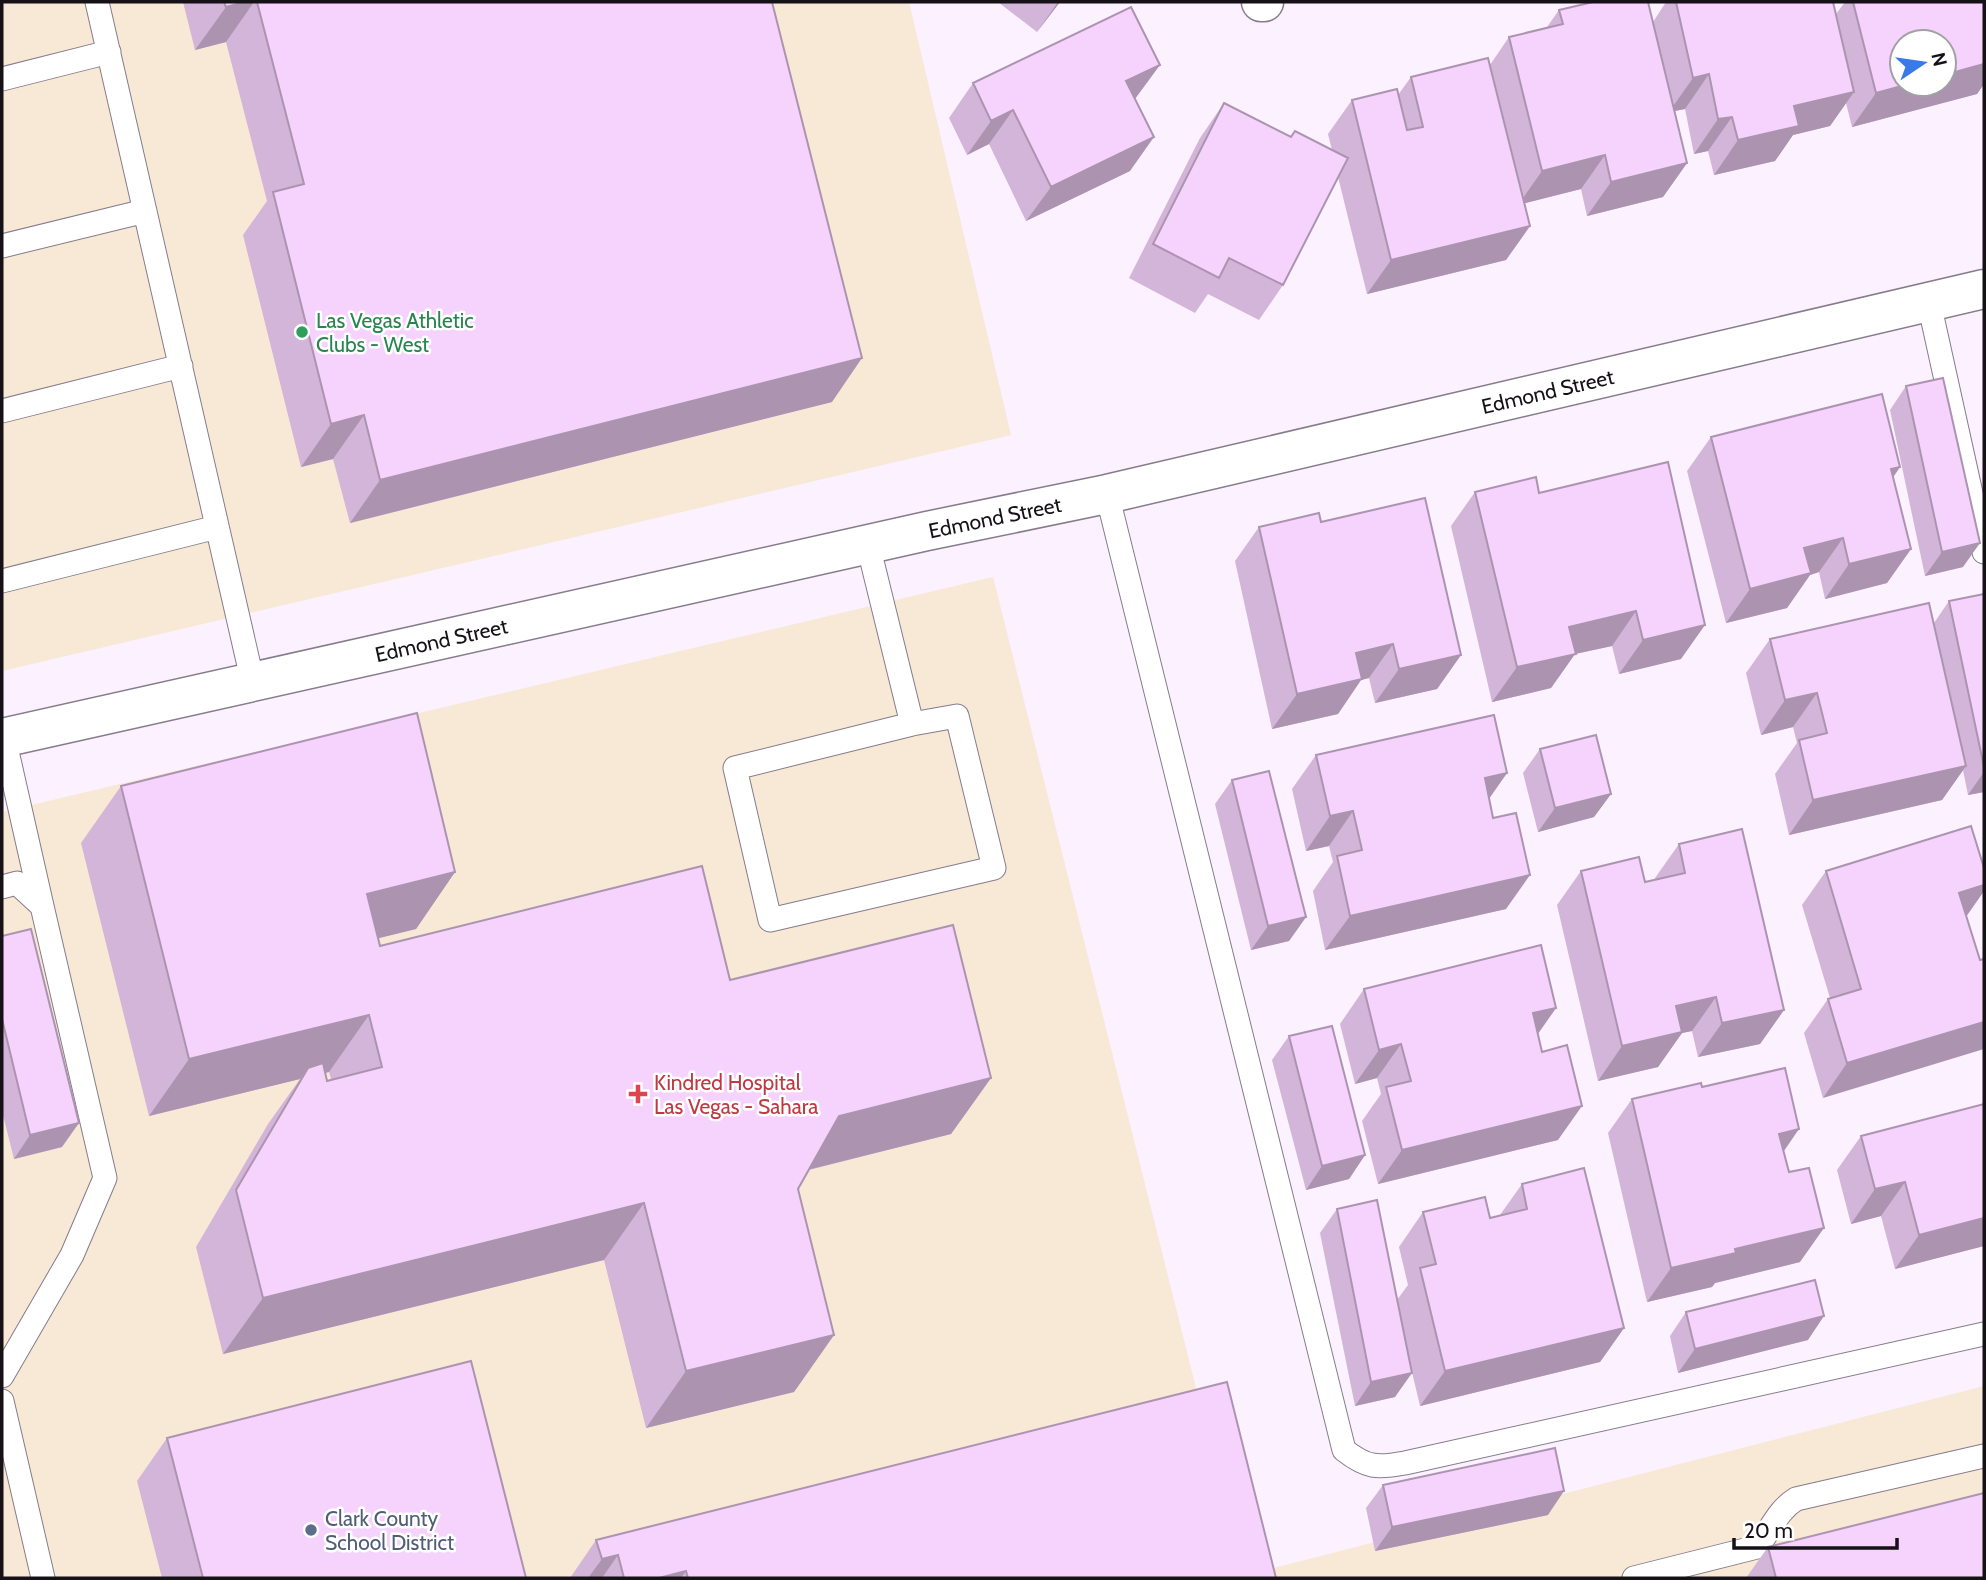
<svg xmlns="http://www.w3.org/2000/svg" width="1986" height="1580" viewBox="0 0 1986 1580" font-family="Cabin,sans-serif">
<style>
.commercial{fill:#f7e9d5}
.lines{fill:none;stroke-linecap:round;stroke-linejoin:round}
.lane-casing{stroke:#867c8b;stroke-width:25}
.street-casing{stroke:#867c8b;stroke-width:41}
.lane{stroke:#fff;stroke-width:23}
.street{stroke:#fff;stroke-width:38}
.wall{fill:#d3b5d9;fill-rule:evenodd}
.shaded-wall{fill:#ac94b0}
.building{fill:#f5d3fc;stroke:#ac94b0;stroke-width:2}
.leisure-dot{fill:#2e9e5b;stroke:#fff;stroke-width:2.5}
.health-dot{fill:#e0444e;stroke:#fff;stroke-width:2.5}
.service-dot{fill:#5c6f8a;stroke:#fff;stroke-width:2.5}
.labels{text-anchor:middle;dominant-baseline:central;stroke-width:5;stroke-linejoin:round;paint-order:stroke}
.leisure-label{font-size:21px;fill:#27864d;stroke:#fff;text-anchor:start}
.street-label{font-size:21px;fill:#151117;stroke:#fff}
.health-label{font-size:21px;fill:#be3a42;stroke:#fff;text-anchor:start}
.service-label{font-size:21px;fill:#4e5e75;stroke:#fff;text-anchor:start}
</style>
<rect width="100%" height="100%" fill="#fbf1ff"/>
<path class="commercial" d="M2 2H909L1011 435 2 671Z
M993 577 1243 1576 1984 1386V1578H2V812Z"/>
<g class="lines">
<defs>
<path id="lane" d="M97 2 253 683
M2 79 109 52
M2 246 145 211
M1929 303 1984 552
M2 411 181 366
M1107 494 1344 1450C1367 1468 1377 1468 1405 1463L1984 1334
M868 545 912 724 735 768 770 920 994 868 957 716 912 724
M2 581 217 527
M4 738 42 906
M2 887 17 883 42 906 105 1178 72 1255 2 1376
M2 1401 43 1578
M1634 1578 1757 1547C1771 1530 1777 1511 1796 1499L1984 1456"/>
<g id="street">
<path d="M1261 2H1264"/>
<path id="s1" d="M2 738 927 531 1107 494 1984 289"/>
</g>
</defs>
<use href="#lane" class="lane-casing"/>
<use href="#street" class="street-casing"/>
<use href="#lane" class="lane"/>
<use href="#street" class="street"/>
</g>
<path class="wall" d="M183 2H772L832 402 350 523 333 459 301 467 243 235 267 201 226 42 195 50Z
M998 2H1060L1037 32Z
M1666 2H1833L1836 14 1845 2H1984V84L1977 94 1852 127 1846 103 1830 126 1793 135 1775 161 1714 175 1708 151 1694 154 1685 109 1675 111 1687 163 1663 197 1587 216 1581 189 1524 203 1530 226 1506 260 1367 294 1338 177 1283 285 1259 320 1208 294 1195 313 1129 278 1200 138 1224 103 1291 137 1295 131 1332 150 1328 134 1352 100 1398 95 1411 77 1490 65 1509 37 1547 27 1559 10 1653 22Z
M973 83 1135 99 1130 171 1026 221 989 144 967 155 949 118Z
M1906 386 1963 567 1925 576 1890 410Z
M1711 437 1900 467 1893 478 1911 549 1887 583 1825 599 1819 572 1810 575 1787 608 1726 623 1687 471Z
M1475 492 1539 493 1681 659 1619 674 1612 646 1575 654 1551 688 1492 702 1451 526Z
M1321 522 1461 655 1437 689 1375 703 1369 678 1361 680 1338 714 1272 729 1235 561 1259 527Z
M1984 594V792L1968 795 1963 770 1942 800 1789 835 1775 774 1797 743 1793 727 1761 735 1746 673 1770 639 1934 623 1949 601Z
M1540 749 1611 794 1594 817 1538 832 1523 773Z
M1316 755 1507 773 1489 799 1506 909 1325 950 1313 891 1333 862 1329 846 1306 851 1292 789Z
M1232 780 1306 917 1289 941 1251 950 1215 804Z
M121 786 455 872 416 929 378 938 380 946 730 980 991 1078 951 1134 809 1170 798 1189 834 1335 794 1392 646 1428 604 1260 223 1354 196 1247 268 1124 300 1079 149 1116 81 843ZM329 1072 331 1079 327 1081 325 1073Z
M1679 844 1784 1010 1760 1044 1698 1057 1692 1031 1682 1033 1658 1067 1598 1081 1557 905 1581 871 1645 882 1655 880V878Z
M1984 868V891L1966 917 1980 960 1823 1098 1804 1033 1828 999 1830 998 1802 905 1826 871Z
M2 936 62 1147 14 1159 2 1111Z
M1364 989 1556 1008 1538 1034 1558 1140 1378 1184 1362 1121 1381 1094 1377 1078 1355 1084 1340 1024Z
M1289 1036 1365 1155 1349 1179 1306 1190 1272 1060Z
M1702 1087 1784 1152 1800 1262 1715 1283 1712 1287 1647 1302 1608 1133 1632 1099Z
M1984 1104V1246L1895 1269 1881 1216 1851 1224 1837 1170 1861 1136Z
M1522 1184 1624 1328 1600 1362 1420 1406 1408 1355 1395 1397 1355 1406 1320 1233 1337 1209 1397 1300 1408 1285 1399 1247 1423 1212 1490 1218 1500 1215Z
M1686 1312 1808 1340 1678 1373 1670 1336Z
M167 1438 526 1578H162L137 1481Z
M1383 1485 1548 1515 1375 1551 1366 1508Z
M596 1540 1276 1578H570Z
M1768 1547 1984 1578H1746Z"/>
<path class="shaded-wall" d="M245 2H254L226 42 195 50 226 7Z
M1058 2H1060L1037 32Z
M1984 64V84L1977 94 1852 127 1876 93 1909 84H1944V75Z
M1160 65 1135 99 1126 81Z
M1709 74 1685 109 1669 112 1693 78Z
M1854 92 1830 126 1793 135 1775 161 1714 175 1738 140 1794 106Z
M1013 110 989 144 967 155 991 121Z
M1732 117 1708 151 1694 154 1718 119Z
M1154 137 1130 171 1026 221 1051 187Z
M1605 155 1581 189 1518 205 1542 171Z
M1687 163 1663 197 1587 216 1611 182Z
M1530 226 1506 260 1367 294 1391 260Z
M862 358 832 402 350 523 380 480Z
M364 415 333 459 301 467 331 424Z
M1900 467 1876 501 1891 469Z
M1843 538 1819 572 1810 575 1787 608 1726 623 1750 589 1804 548Z
M1980 543 1963 567 1925 576 1942 552Z
M1911 549 1887 583 1825 599 1849 564Z
M1636 611 1612 646 1575 654 1551 688 1492 702 1517 667 1569 627Z
M1705 625 1681 659 1619 674 1643 640Z
M1393 644 1369 678 1361 680 1338 714 1272 729 1297 694 1356 653Z
M1461 655 1437 689 1375 703 1399 669Z
M1817 693 1793 727 1761 735 1785 700Z
M1966 766 1942 800 1789 835 1813 800Z
M1984 772V792L1968 795Z
M1507 773 1483 807 1485 778Z
M1611 794 1594 817 1538 832 1555 808Z
M1353 811 1329 846 1306 851 1330 816Z
M455 872 416 929 327 951 367 894Z
M1530 875 1506 909 1325 950 1350 916Z
M1984 885V891L1965 918 1959 893Z
M1306 917 1289 941 1251 950 1268 926Z
M1716 997 1692 1031 1682 1033 1658 1067 1598 1081 1622 1046 1676 1006Z
M1556 1008 1532 1042 1533 1013Z
M1784 1010 1760 1044 1698 1057 1722 1023Z
M369 1015 329 1072 301 1079 308 1068 300 1079 149 1116 189 1059Z
M1984 1022V1049L1823 1098 1847 1063Z
M1401 1044 1377 1078 1355 1084 1379 1050Z
M991 1078 951 1134 799 1172 839 1116Z
M1582 1106 1558 1140 1378 1184 1402 1150Z
M79 1123 62 1147 14 1159 30 1135Z
M1799 1129 1775 1164 1779 1134Z
M1365 1155 1349 1179 1306 1190 1322 1166Z
M1905 1182 1881 1216 1851 1224 1875 1189Z
M644 1203 604 1260 223 1354 263 1298Z
M1984 1218V1246L1895 1269 1919 1235Z
M1824 1228 1800 1262 1715 1283 1712 1287 1647 1302 1671 1268 1735 1249Z
M1824 1316 1808 1340 1678 1373 1695 1349Z
M1624 1328 1600 1362 1420 1406 1445 1371Z
M834 1335 794 1392 646 1428 686 1371Z
M1412 1373 1395 1397 1355 1406 1371 1382Z
M1564 1491 1548 1515 1375 1551 1392 1527Z
M618 1555 602 1578H588L602 1559Z
M686 1571 681 1578H659Z"/>
<path class="building" d="M224 2H245L226 7Z
M257 2H772L862 358 380 480 364 415 331 424 273 192 304 184Z
M1593 2H1648L1687 163 1611 182 1605 155 1542 171 1509 37 1563 24 1559 10Z
M1676 2H1833L1854 92 1794 106 1799 126 1738 140 1732 117 1718 119 1709 74 1693 78Z
M1853 2H1984V64L1944 75V42H1902V84H1909L1876 93Z
M1131 7 1160 65 1126 81 1154 137 1051 187 1013 110 991 121 973 83Z
M1488 58 1530 226 1391 260 1352 100 1397 89 1407 130 1423 127 1411 77Z
M1224 103 1291 137 1295 131 1348 158 1283 285 1229 258 1219 278 1153 244Z
M1943 378 1980 543 1942 552 1906 386Z
M1882 394 1900 467 1891 469 1911 549 1849 564 1843 538 1804 548 1811 573 1750 589 1711 437Z
M1668 462 1705 625 1643 640 1636 611 1569 627 1576 654 1517 667 1475 492 1536 477 1539 493Z
M1425 498 1461 655 1399 669 1393 644 1356 653 1362 679 1297 694 1259 527 1319 513 1321 522Z
M1984 594V767L1949 601Z
M1929 603 1966 766 1813 800 1799 740 1827 733 1817 693 1785 700 1770 639Z
M417 713 455 872 367 894 380 946 702 866 730 980 953 925 991 1078 839 1116 798 1189 834 1335 686 1371 644 1203 263 1298 236 1190 308 1068 323 1063 327 1081 382 1067 369 1015 189 1059 121 786Z
M1494 715 1507 773 1485 778 1493 818 1516 813 1530 875 1350 916 1337 856 1362 850 1353 811 1330 816 1316 755Z
M1596 735 1611 794 1555 808 1540 749Z
M1269 771 1306 917 1268 926 1232 780Z
M1971 826 1984 868V885L1959 893 1980 960 1984 959V1022L1847 1063 1828 999 1861 989 1826 871Z
M1742 829 1784 1010 1722 1023 1716 997 1676 1006 1682 1032 1622 1046 1581 871 1639 857 1645 882 1685 873 1679 844Z
M31 929 79 1123 30 1135 2 1019V936Z
M1541 945 1556 1008 1533 1013 1542 1052 1567 1045 1582 1106 1402 1150 1386 1087 1411 1081 1401 1044 1379 1050 1364 989Z
M1332 1026 1365 1155 1322 1166 1289 1036Z
M1785 1068 1799 1129 1779 1134 1789 1172 1809 1168 1824 1228 1735 1249 1736 1253 1671 1268 1632 1099 1701 1083 1702 1087Z
M1984 1104V1218L1919 1235 1905 1182 1875 1189 1861 1136Z
M1584 1168 1624 1328 1445 1371 1420 1268 1436 1264 1423 1212 1485 1197 1490 1218 1527 1209 1522 1184Z
M1377 1200 1412 1373 1371 1382 1337 1209Z
M1815 1280 1824 1316 1695 1349 1686 1312Z
M471 1361 526 1578H203L167 1438Z
M1227 1382 1276 1578H688L686 1571 659 1578H624L618 1555 602 1559 596 1540Z
M1555 1448 1564 1491 1392 1527 1383 1485Z
M1984 1493V1578H1776L1768 1547Z"/>
<circle class="leisure-dot" cx="302" cy="332" r="7"/>
<path class="health-dot" d="M634.5 1083.5h7v7h7v7h-7v7h-7v-7h-7v-7h7z"/>
<circle class="service-dot" cx="311" cy="1530" r="7"/>
<g class="labels">
<g class="leisure-label">
<text x="316" y="320">Las Vegas Athletic<tspan x="316" dy="24">Clubs - West</tspan></text>
</g>
<g class="street-label">
<text stroke="none"><textPath href="#s1" startOffset="1584">Edmond Street</textPath></text>
<text stroke="none"><textPath href="#s1" startOffset="1017">Edmond Street</textPath></text>
<text stroke="none"><textPath href="#s1" startOffset="450">Edmond Street</textPath></text>
</g>
<g class="health-label">
<text x="654" y="1082">Kindred Hospital<tspan x="654" dy="24">Las Vegas - Sahara</tspan></text>
</g>
<g class="service-label">
<text x="325" y="1518">Clark County<tspan x="325" dy="24">School District</tspan></text>
</g>
</g>
<rect width="1986" height="1580" fill="none" stroke="#151117" stroke-width="7"/>
<g transform="translate(1923 63) rotate(77)"><circle r="33" fill="#ffffff" stroke="#a1a0a2" stroke-width="2"/>
<path d="M0-5L12 26L0 18L-12 26Z" fill="#387ae8"/>
<text y="-10" font-size="19" font-weight="bold" text-anchor="middle" fill="#151117">N</text>
</g>
<path d="M1734 1538v10h163v-10" fill="none" stroke="#151117" stroke-width="3.5"/>
<text x="1744" y="1538" font-size="21" fill="#151117" stroke="#ffffff" stroke-width="5" paint-order="stroke">20 m</text>
</svg>
